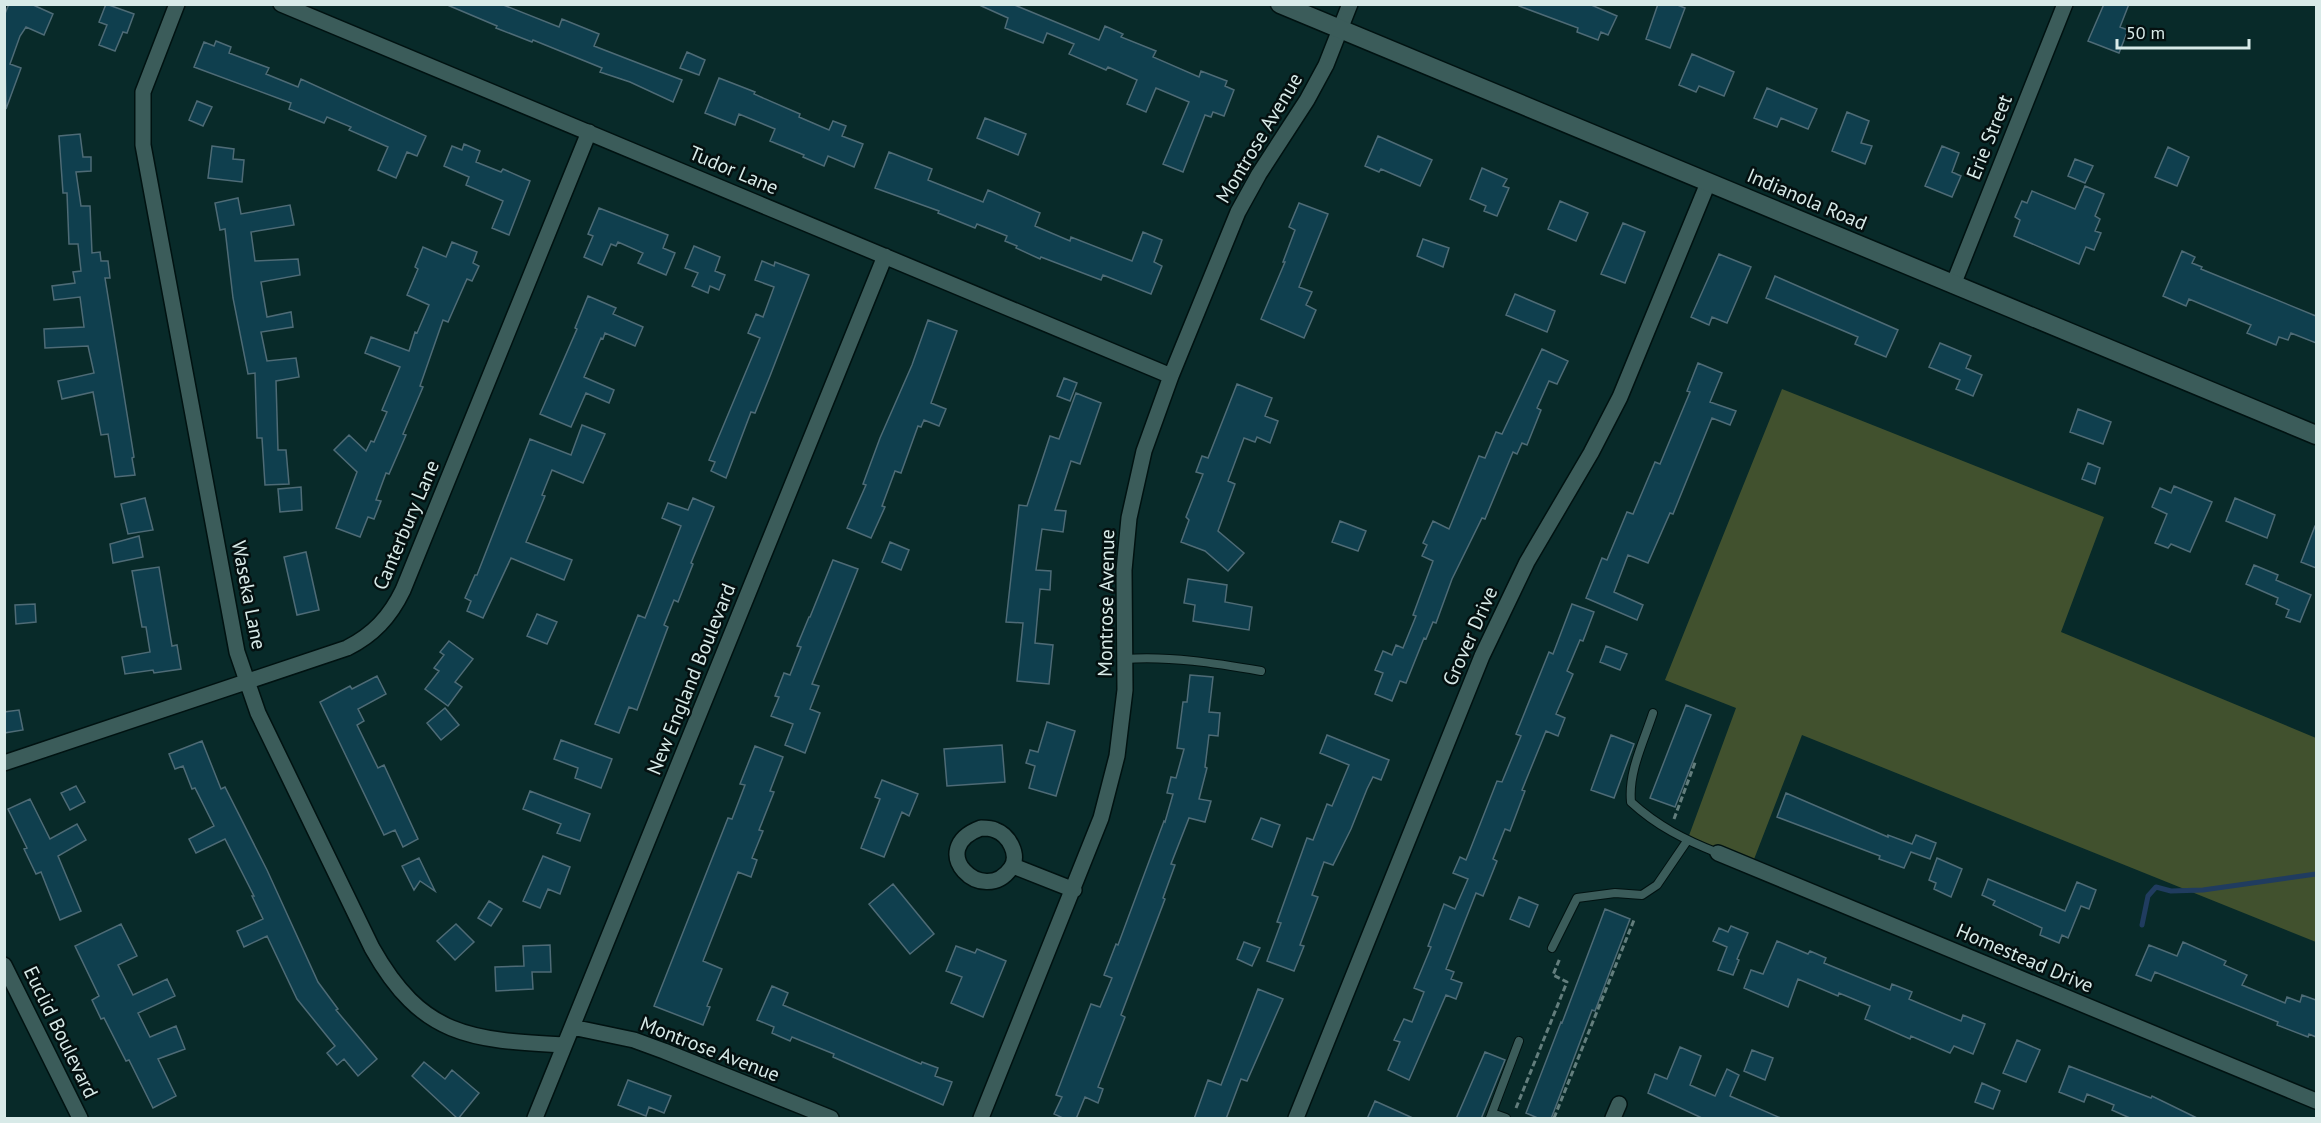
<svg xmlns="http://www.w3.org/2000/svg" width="2321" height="1123" viewBox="0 0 2321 1123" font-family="'PT Sans',sans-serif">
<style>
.green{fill:#41512e}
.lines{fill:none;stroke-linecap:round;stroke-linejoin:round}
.stream{stroke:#203c5f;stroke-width:5}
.building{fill:#0f3f4e;stroke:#4e6b76;stroke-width:1.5}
.lane-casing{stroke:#001211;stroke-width:10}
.street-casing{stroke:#001211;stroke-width:18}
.secondary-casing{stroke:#001211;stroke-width:21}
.path{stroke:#637e7d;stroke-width:3;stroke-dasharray:6 3;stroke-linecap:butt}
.lane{stroke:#3b5c5a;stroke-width:8}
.street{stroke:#3b5c5a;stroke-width:15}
.secondary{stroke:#3b5c5a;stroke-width:18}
.labels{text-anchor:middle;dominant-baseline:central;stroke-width:5;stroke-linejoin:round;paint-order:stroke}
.street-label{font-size:20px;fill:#d8eae8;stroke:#041010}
</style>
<rect width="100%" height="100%" fill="#082a29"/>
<path class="green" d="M1782 389 2104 517 2061 632 2316 738V942L1802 735 1751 867 1687 841 1736 708 1665 680Z"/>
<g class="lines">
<path class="stream" d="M2142 925 2148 896 2156 887 2171 891 2203 890 2316 874"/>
</g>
<path class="building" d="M9 4H31L53 14 44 35 26 27 20 36 10 64 21 68 6 109 4 16Z
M106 4 134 14 127 33 123 32 115 51 99 45 107 25 99 22Z
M445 4H501L559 27 562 19 599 34 594 46 682 80 673 102 630 82 600 72 602 68 533 40 532 42 496 28 497 26Z
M977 4H1012L1099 40 1105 26 1123 34 1121 37 1156 51 1153 57 1199 77 1201 71 1227 81 1225 86 1234 90 1224 116 1213 112 1211 117 1205 115 1183 172 1163 164 1189 102 1156 88 1146 112 1127 104 1137 80 1108 67 1106 70 1069 54 1074 44 1047 33 1043 43 1005 28 1008 18Z
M1519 4H1589L1617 16 1608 35 1601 32 1598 40 1577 32 1578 28 1519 6Z
M1658 4H1675L1685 8 1670 48 1646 39Z
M2104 4H2129L2120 27 2128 30 2119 53 2088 41Z
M216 41 231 47 229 53 269 68 266 74 298 87 301 79 426 136 417 156 407 152 396 178 378 170 388 147 349 130 351 127 327 117 324 123 289 109 291 103 194 67 204 42 214 46Z
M687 52 705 60 699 75 680 68Z
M1692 54 1734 72 1724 96 1699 86 1696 92 1679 85Z
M719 78 755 92 754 94 800 114 799 117 829 130 833 121 846 126 842 136 863 144 854 167 828 156 824 166 803 157 804 155 770 141 775 129 739 114 735 125 705 113Z
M1767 88 1817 109 1808 129 1781 118 1777 127 1754 118Z
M197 101 212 107 203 126 189 120Z
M1847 112 1869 121 1861 143 1872 146 1865 164 1832 151Z
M985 118 1026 134 1018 155 977 138Z
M80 134 83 157H91V171L76 172 81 206H90L92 253 100 252 101 261H108L110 278H105L134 457 132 458 135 475 115 477 108 434 101 435 93 392 62 399 58 381 94 373 88 346 45 348 44 329 84 327 80 297 54 300 52 286 75 283 73 272 81 271 78 244H69L67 193H63L59 136Z
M1378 136 1432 160 1420 186 1381 169 1379 172 1365 166Z
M464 144 480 151 476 162 501 172 503 169 530 181 509 235 492 228 503 201 466 185 469 177 444 166 452 146 462 150Z
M212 146 234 149 233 159 244 160 242 182 208 178Z
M1942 146 1959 153 1952 172 1961 176 1952 197 1925 186Z
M2168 147 2189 157 2177 186 2155 177Z
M889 152 932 169 928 180 983 202 988 190 1040 213 1035 226 1070 241 1071 237 1132 261 1143 232 1162 240 1154 262 1162 266 1151 294 1103 275 1101 280 1041 257 1040 259 1016 248 1017 246 1005 241 1007 236 977 224 975 228 938 213 939 211 875 188Z
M2075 159 2093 166 2085 183 2068 176Z
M1482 168 1507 179 1503 186 1509 188 1497 216 1484 211 1486 206 1470 199Z
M2085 186 2104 194 2095 216 2100 219 2095 231 2101 233 2094 250 2086 247 2079 264 2014 236 2020 220 2015 217 2022 201 2027 203 2032 191 2075 209Z
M238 198 241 214 290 205 294 225 251 232 255 261 298 259 300 275 261 282 267 317 291 312 293 327 261 332 267 361 296 358 299 377 276 381 278 450H286L289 484 265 485 262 438H257L255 373 248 374 233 298 225 229 220 230 215 203Z
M1560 201 1588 213 1576 241 1548 229Z
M1299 203 1328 214 1299 287 1312 292 1306 305 1316 310 1304 338 1261 319 1285 262H1283L1295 230 1289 227Z
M599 208 668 235 663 248 675 253 666 275 638 263 643 253 618 242 616 246 611 244 602 265 584 257 593 236 588 234Z
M1623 223 1645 232 1625 283 1601 274Z
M1423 239 1449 248 1443 267 1417 256Z
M452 242 477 252 473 263 479 266 472 281 467 279 448 322 443 320 420 386 423 387 403 434 406 435 389 474 386 473 376 500 381 501 374 519 368 517 360 537 336 528 357 472 334 450 349 435 366 451 371 441 374 442 387 412 382 410 400 367 365 353 371 337 409 351 415 332 417 333 429 305 407 295 418 269 415 267 423 247 446 257Z
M694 246 720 257 715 271 725 275 719 290 710 286 708 293 692 286 698 273 685 268Z
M2182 251 2195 257 2192 263 2202 267 2201 269 2316 316V343L2291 333 2288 340 2279 337 2276 345 2247 333 2251 325 2189 299 2186 306 2163 296Z
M1719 254 1751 267 1727 323 1712 317 1709 325 1691 317Z
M762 261 774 266 775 262 809 275 770 376 755 413 751 412 726 478 711 471 715 462 709 460 760 338 748 333 756 314 763 317 774 287 755 280Z
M1775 276 1898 330 1886 357 1855 344 1858 337 1766 298Z
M1515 294 1555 311 1547 332 1506 315Z
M588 296 616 308 613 314 643 327 635 346 605 333 603 339 601 338 584 377 614 390 609 403 586 393 571 427 540 414 577 329 575 328Z
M928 320 957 331 931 403 946 409 939 426 924 420 921 427 918 426 901 473 895 471 882 506 885 507 871 538 847 528 866 485 863 484 880 438 912 365Z
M1940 343 1971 356 1966 368 1982 375 1973 396 1956 389 1960 380 1929 367Z
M1542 349 1568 361 1557 384 1549 381 1537 408 1541 410 1527 445 1522 443 1517 454 1513 452 1485 519 1482 518 1452 579 1436 623 1433 622 1426 639 1424 638 1406 683 1400 681 1392 701 1375 694 1383 673 1375 670 1383 651 1392 655 1396 645 1403 648 1416 616 1413 615 1433 561 1422 556 1427 545 1423 543 1433 521 1449 529 1479 456 1485 458 1496 432 1502 434Z
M1698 363 1722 373 1710 402 1736 411 1730 425 1712 418 1673 514 1670 513 1648 563 1628 555 1614 592 1643 605 1637 620 1586 598 1602 558 1607 560 1627 512 1633 514 1655 462 1660 464 1690 392 1687 391Z
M1064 378 1077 383 1070 401 1057 396Z
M1237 384 1272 398 1265 416 1278 421 1270 443 1257 437 1255 442 1244 438 1228 481 1235 484 1218 531 1244 553 1228 571 1205 551 1181 542 1189 520 1186 517 1203 474 1196 472 1202 456 1208 458Z
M1076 393 1101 403 1080 464 1071 461 1055 510 1066 511 1063 532 1042 529 1036 570 1051 571 1050 590 1040 589 1035 643 1053 645 1049 684 1017 681 1023 623 1006 622 1019 505 1027 506 1050 436 1059 439Z
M2078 409 2111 422 2103 444 2070 432Z
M582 425 605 434 583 483 552 470 542 495 545 496 526 542 572 560 564 580 511 558 483 618 467 611 471 601 465 598 475 575H477L530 439 571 455Z
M2088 463 2100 468 2095 484 2082 479Z
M2174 486 2212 502 2190 552 2171 544 2168 548 2155 543 2167 514 2152 507 2160 488 2171 493Z
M301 487 302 510 280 512 278 489Z
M145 498 153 530 128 534 121 504Z
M693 498 714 507 691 563 693 564 678 602 674 600 664 625 668 627 637 710 629 707 619 733 595 724 638 615 645 618 681 526 662 518 668 503 688 510Z
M2235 498 2275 515 2267 538 2226 521Z
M1340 521 1366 531 1358 551 1332 542Z
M2315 526H2316V568L2301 562Z
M139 536 143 557 113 563 110 544Z
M890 542 909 550 901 570 882 562Z
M306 552 319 610 297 615 284 557Z
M833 560 858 569 812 684 819 686 810 709 820 713 805 753 785 745 793 724 771 716 779 697 775 696 784 673 790 675 801 647 797 646 809 617H810Z
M2254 565 2278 575 2276 580 2311 595 2300 622 2286 617 2289 610 2276 604 2278 598 2246 584Z
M159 567 172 646 177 645 181 669 154 673 153 670 125 674 122 657 150 652 146 627H142L132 571Z
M1188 579 1227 585 1225 602 1252 607 1249 630 1193 621 1195 605 1184 603Z
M35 604 36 622 16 624 15 605Z
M1572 604 1594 612 1583 641 1580 640 1567 671 1573 674 1556 714 1565 718 1558 736 1546 731 1522 790 1525 791 1510 831 1505 829 1493 859 1497 861 1483 896 1476 893 1446 969 1454 972 1451 979 1462 983 1456 999 1446 995 1409 1080 1388 1070 1400 1042 1394 1040 1404 1019 1412 1022 1424 992 1414 988 1431 947 1428 946 1444 904 1455 909 1468 879 1453 873 1460 857 1466 860 1470 850 1497 781 1502 782 1521 736 1516 734 1549 652 1553 654Z
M537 614 557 622 547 644 527 636Z
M449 641 473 659 455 682 462 687 448 706 425 689 439 671 434 668 444 655 440 652Z
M1606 646 1627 654 1620 670 1600 662Z
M1190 675 1213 677 1209 712 1220 713 1218 736 1209 735 1205 767 1207 768 1199 799 1211 801 1205 822 1189 818 1171 864 1175 865 1163 898 1165 899 1121 1015 1125 1017 1098 1087 1103 1089 1098 1103 1085 1097 1076 1119H1065L1054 1114 1062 1097 1056 1095 1091 1004 1100 1007 1112 978 1104 975 1116 944 1118 945 1164 821 1165 822 1173 794 1167 793 1171 777 1176 778 1184 749 1177 748 1183 702H1187Z
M377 676 386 694 358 709 364 721 357 725 378 768 384 765 418 839 403 847 395 830 384 835 320 702 350 686 352 689Z
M1686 705 1711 715 1675 807 1650 798Z
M445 708 459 725 441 740 427 723Z
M19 710 23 730 4 733V712Z
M1047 722 1075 731 1056 796 1029 788 1035 766 1026 763 1030 750 1038 752Z
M1327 735 1389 760 1381 780 1373 777 1367 789 1351 829 1333 865 1324 862 1312 895 1318 897 1300 945 1304 946 1294 971 1267 961 1281 923 1277 922 1307 838 1313 840 1327 804 1332 806 1349 765 1320 753Z
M1611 735 1634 744 1614 798 1591 790Z
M561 740 612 759 601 788 575 778 578 768 554 759Z
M202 741 221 789 225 787 267 870 318 982 338 1009 336 1010 377 1059 358 1076 344 1059 337 1065 327 1053 335 1046 297 999 267 936 244 947 237 931 263 919 252 896H254L225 839 196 853 189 839 214 826 195 788 192 789 183 766 175 769 169 754Z
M1002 745 1005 782 947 786 944 749Z
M755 746 783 757 770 791 774 792 759 830 763 831 752 858 757 860 751 877 738 872 703 961 722 969 707 1006 710 1007 703 1025 654 1006 728 818 732 819 745 785 740 784Z
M882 780 918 794 909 816 902 812 884 857 861 848 880 799 875 797Z
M76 786 85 802 70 810 61 793Z
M530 791 590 814 580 841 557 833 561 824 523 809Z
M1786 793 1888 837V835L1912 844 1916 835 1936 843 1930 859 1911 852 1904 868 1879 859 1880 856 1777 817Z
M30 799 50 839 77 824 86 840 58 856 81 911 60 920 41 872 36 874 24 849 27 848 8 809Z
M1261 818 1280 825 1272 847 1252 839Z
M543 856 570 867 560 894 548 889 540 908 523 901Z
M419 858 435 891 420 881 414 890 402 866Z
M1937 858 1962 869 1951 897 1934 889 1936 883 1929 880Z
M1988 879 2065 911 2077 882 2096 890 2089 909 2081 906 2068 938 2062 935 2059 943 2040 935 2042 928 1993 905 1995 901 1982 895Z
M893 884 934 934 910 954 869 904Z
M1519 897 1538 905 1529 927 1510 919Z
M489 901 502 909 491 926 478 918Z
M1605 909 1630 919 1595 1011 1592 1010 1551 1119H1540L1526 1113 1561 1022 1562 1023Z
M121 924 137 956 118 965 133 995 167 979 175 996 138 1013 150 1037 176 1026 185 1049 158 1059 176 1096 153 1108 129 1060 126 1061 104 1018 101 1019 92 1000 99 996 75 946Z
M456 924 474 942 455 960 437 941Z
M1731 926 1748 933 1737 959 1739 960 1733 975 1718 970 1727 947 1713 941 1719 928 1728 932Z
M1777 941 1808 954 1810 951 1826 958 1824 963 1890 990 1892 984 1912 992 1909 999 1961 1021 1963 1015 1985 1024 1973 1054 1954 1046 1950 1053 1911 1036 1910 1039 1865 1019 1870 1006 1839 993 1838 996 1798 979 1788 1007 1744 988 1751 970 1763 974Z
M1244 942 1260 948 1252 966 1237 959Z
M2183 942 2226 961 2224 965 2247 975 2242 985 2285 1003 2287 997 2300 1002 2302 995 2316 1000V1037L2309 1034 2308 1037 2277 1025 2278 1022 2155 972 2151 981 2136 975 2149 945 2177 956Z
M550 945 551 972H532L533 989 496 991 495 967 524 966 523 946Z
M956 946 975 953 977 949 1006 961 983 1017 951 1003 962 977 946 971Z
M772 986 788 993 783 1005 921 1064 922 1062 938 1068 935 1076 952 1082 943 1105 833 1057 834 1054 792 1037 790 1041 772 1033 774 1027 757 1020Z
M1258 989 1283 999 1247 1081 1241 1079 1226 1119H1194L1208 1080 1221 1085Z
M2017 1040 2040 1050 2026 1082 2003 1073Z
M1680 1047 1701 1056 1690 1085 1715 1096 1727 1069 1739 1075 1730 1096 1783 1119H1704L1648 1093 1655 1074 1667 1079Z
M1752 1050 1773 1058 1765 1080 1744 1071Z
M1485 1052 1505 1060 1481 1119H1456Z
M424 1062 445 1079 452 1070 479 1093 458 1119 412 1076Z
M2069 1066 2151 1098 2152 1096 2199 1119H2132L2112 1110 2114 1105 2087 1094 2084 1102 2059 1092Z
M628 1080 671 1096 664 1113 649 1107 646 1116 618 1105Z
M1982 1083 2000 1091 1993 1109 1975 1102Z
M1375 1101 1415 1119H1367Z"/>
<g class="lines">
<defs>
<path id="lane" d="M1125 659C1171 656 1215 663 1261 671
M1653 713C1644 741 1628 772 1631 802 1657 826 1685 840 1718 853
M1552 948 1577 898 1615 893 1642 895 1657 885 1687 841
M1492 1113 1506 1118
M1490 1118 1519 1041"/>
<path id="street" d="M177 4 143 92V145L237 652 258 713 372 948C422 1037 470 1040 564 1045
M281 4 1171 376
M1953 285 2065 4
M4 763 347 648C373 635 390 617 403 590L589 132
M981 828C985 828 991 828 995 830 1009 835 1020 855 1011 868 983 908 924 849 981 828Z
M1718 853 2316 1101
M1013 866 1074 890
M4 965 80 1118
M572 1027 634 1040 664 1051 831 1118
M535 1118 885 256
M981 1118 1101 818 1117 756 1125 690 1124 570 1129 518 1144 451 1171 376 1238 212 1259 174 1307 100 1326 65 1350 4
M1296 1118 1482 656 1527 562 1591 453 1620 397 1708 183
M1613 1118 1619 1104"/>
<path id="secondary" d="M1280 4 2316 435"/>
</defs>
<use href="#lane" class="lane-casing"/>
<use href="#street" class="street-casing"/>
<use href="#secondary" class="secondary-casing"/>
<path class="path" d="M1674 819 1696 760
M1516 1108 1567 982 1553 975 1560 958
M1554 1118 1634 920"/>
<use href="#lane" class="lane"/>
<use href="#street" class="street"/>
<use href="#secondary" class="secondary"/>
</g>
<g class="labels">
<g class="street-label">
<text transform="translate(1989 137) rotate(-68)">Erie Street</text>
<text transform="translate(1259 138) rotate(-59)">Montrose Avenue</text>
<text transform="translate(734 170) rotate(23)">Tudor Lane</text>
<text transform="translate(1807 199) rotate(23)">Indianola Road</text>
<text transform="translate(406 525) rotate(-67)">Canterbury Lane</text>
<text transform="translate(249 595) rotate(79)">Waseka Lane</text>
<text transform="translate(1106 603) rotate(-89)">Montrose Avenue</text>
<text transform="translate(1470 636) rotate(-66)">Grover Drive</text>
<text transform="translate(691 679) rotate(-68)">New England Boulevard</text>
<text transform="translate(2025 958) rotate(23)">Homestead Drive</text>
<text transform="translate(61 1032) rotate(64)">Euclid Boulevard</text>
<text transform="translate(710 1049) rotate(21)">Montrose Avenue</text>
</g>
</g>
<rect width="2321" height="1123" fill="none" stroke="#d8eae8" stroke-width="12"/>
<path d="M2117 39v9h132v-9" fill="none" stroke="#d8eae8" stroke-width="3"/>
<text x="2126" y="39" font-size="18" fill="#d8eae8" stroke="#041010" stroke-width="4.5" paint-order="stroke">50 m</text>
</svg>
